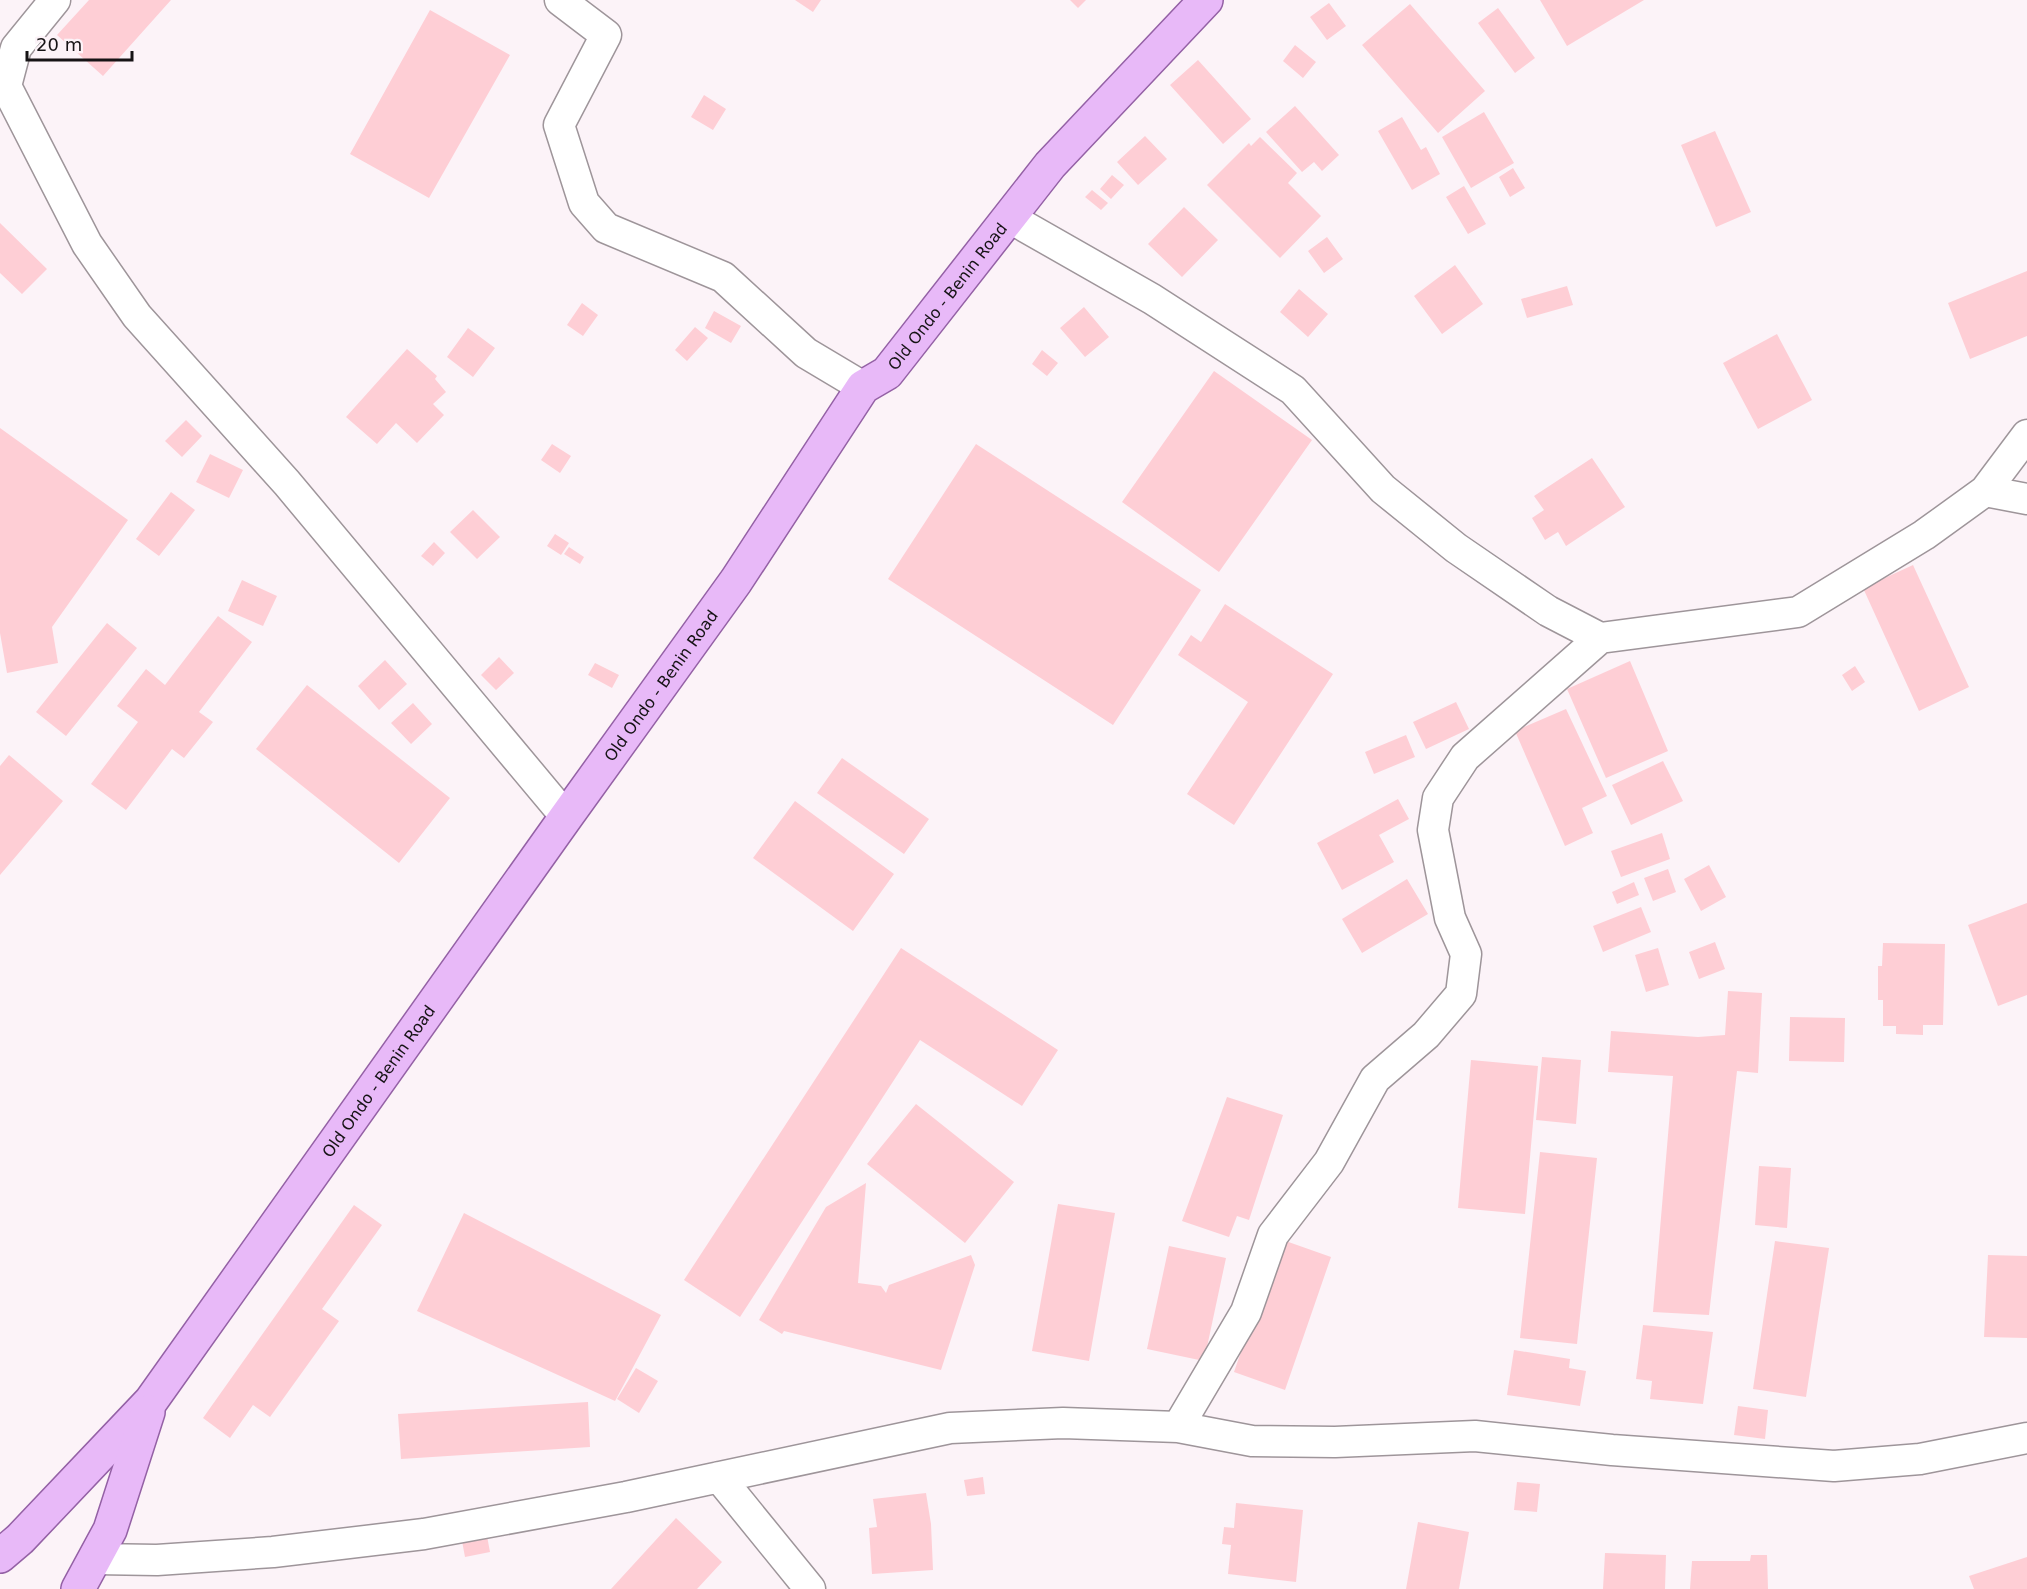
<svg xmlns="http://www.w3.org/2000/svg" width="2027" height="1589" viewBox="0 0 2027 1589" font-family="'DejaVu Sans',sans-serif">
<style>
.building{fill:#feced5}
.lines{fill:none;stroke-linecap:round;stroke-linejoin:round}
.minor-casing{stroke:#9e959a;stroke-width:33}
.primary-casing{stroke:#9461a5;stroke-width:36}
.minor{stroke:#fff;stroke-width:30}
.primary{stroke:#e8b9f8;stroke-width:33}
.labels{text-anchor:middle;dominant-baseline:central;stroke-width:5;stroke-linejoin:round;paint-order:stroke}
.street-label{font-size:16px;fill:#161315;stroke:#fcf3f8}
</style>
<rect width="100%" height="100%" fill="#fcf3f8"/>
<path class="building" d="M89 0H171L103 76 57 35Z
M795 0H821L813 12Z
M1070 0H1086L1078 8Z
M1540 0H1644L1567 46Z
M1329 3 1346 26 1327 40 1310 17Z
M1410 4 1485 91 1438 133 1362 45Z
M1498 8 1535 58 1515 73 1478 23Z
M430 10 510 55 429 198 350 154Z
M1295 45 1316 62 1303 78 1283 61Z
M1198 60 1251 119 1223 144 1170 85Z
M704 95 726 109 713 130 691 117Z
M1295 106 1339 155 1322 171 1314 162 1302 172 1266 132Z
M1484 112 1514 163 1471 188 1442 137Z
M1402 117 1421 150 1426 147 1440 174 1412 190 1378 131Z
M1715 131 1751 212 1716 227 1681 145Z
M1145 136 1167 159 1138 185 1117 162Z
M1260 137 1297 173 1288 183 1321 216 1280 258 1207 185 1249 143 1251 146Z
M1513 168 1525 188 1510 197 1499 177Z
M1112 175 1124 185 1111 199 1100 189Z
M1464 186 1486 224 1468 234 1446 197Z
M1092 190 1108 203 1101 210 1085 197Z
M1184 207 1218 240 1182 277 1148 244Z
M0 223 47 269 22 294 0 273Z
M1327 237 1343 259 1324 273 1308 251Z
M1455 265 1483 304 1442 334 1414 296Z
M2027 271V336L1970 359 1948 303Z
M1567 286 1573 305 1527 318 1521 299Z
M1299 289 1328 314 1308 337 1280 312Z
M582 303 598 315 583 336 567 325Z
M1084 307 1109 337 1085 357 1060 328Z
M714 311 741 326 731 343 705 328Z
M695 327 708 338 687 361 675 350Z
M468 328 495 348 473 377 447 357Z
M1777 334 1812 400 1758 429 1723 363Z
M407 349 437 376 435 379 446 392 433 404 444 415 417 443 396 423 377 444 346 417Z
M1042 350 1058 363 1047 376 1032 364Z
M1214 371 1312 440 1219 572 1122 502Z
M186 420 202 436 182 457 165 441Z
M0 428 128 520 52 627 58 663 7 673 0 633Z
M552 444 571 456 560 473 541 460Z
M976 444 1201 590 1113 725 888 579Z
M210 454 243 470 229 498 196 482Z
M1592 458 1625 507 1566 546 1558 532 1545 540 1532 518 1544 510 1534 496Z
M171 492 195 510 159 556 136 539Z
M473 510 500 537 477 559 450 532Z
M555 534 569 543 561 555 547 546Z
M434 542 445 553 433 566 421 556Z
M569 547 584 557 580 564 564 554Z
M1913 565 1969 687 1919 711 1863 588Z
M242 580 277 596 263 626 228 611Z
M1225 604 1333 674 1234 825 1187 794 1248 702 1178 655 1191 635 1201 642Z
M218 616 252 642 199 712 213 722 184 758 172 749 126 810 91 784 138 722 117 706 146 669 165 685Z
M107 623 137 648 66 736 36 712Z
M499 657 514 673 496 690 481 675Z
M385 660 407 684 379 710 358 686Z
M1630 661 1668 751 1606 778 1567 689Z
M595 663 619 675 612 688 588 675Z
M1855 666 1865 682 1852 691 1842 675Z
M307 685 450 798 399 863 256 749Z
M1456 702 1469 729 1426 749 1413 722Z
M413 703 432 724 411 744 391 723Z
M1566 709 1607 796 1582 808 1593 833 1565 846 1515 731Z
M1406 735 1415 757 1374 774 1365 752Z
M9 755 63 801 0 875V766Z
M842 758 929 819 904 854 817 793Z
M1663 761 1683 801 1631 825 1612 785Z
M1398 799 1409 819 1379 835 1394 862 1342 890 1317 843Z
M795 801 894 874 853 931 753 858Z
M1662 833 1670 859 1621 877 1611 851Z
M1709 865 1726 897 1701 911 1684 879Z
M1668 869 1676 892 1653 901 1644 878Z
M1407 879 1428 914 1362 953 1342 919Z
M1634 882 1639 895 1617 904 1612 892Z
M2027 903V995L1998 1006 1968 925Z
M1641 907 1651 932 1603 952 1593 926Z
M1715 942 1725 969 1699 979 1689 952Z
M1883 943 1945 944 1943 1025H1923V1035L1896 1034V1026H1883V1000H1878V966H1882Z
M901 948 1058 1050 1022 1106 920 1040 740 1317 684 1280Z
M1658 948 1669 985 1646 992 1635 955Z
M1728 991 1762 993 1758 1073 1737 1071 1709 1315 1653 1312 1673 1076 1608 1072 1611 1031 1698 1037 1725 1035Z
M1790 1017 1845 1018 1844 1062 1789 1061Z
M1542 1057 1581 1060 1576 1124 1536 1120Z
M1471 1060 1538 1066 1525 1214 1458 1208Z
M1227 1097 1283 1115 1249 1220 1237 1216 1229 1237 1182 1221Z
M916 1104 1014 1182 965 1243 867 1164Z
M1540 1152 1597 1158 1577 1344 1520 1338Z
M1759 1166 1791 1168 1787 1228 1755 1225Z
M866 1183 858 1283 881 1286 886 1293 889 1285 971 1255 975 1265 941 1370 784 1331 782 1334 759 1320 826 1207Z
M1058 1204 1115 1213 1089 1361 1032 1351Z
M354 1205 382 1225 322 1309 339 1321 270 1417 253 1405 230 1438 203 1418Z
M464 1213 661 1315 615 1401 417 1311Z
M1280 1239 1331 1257 1285 1390 1234 1372Z
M1775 1241 1829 1248 1806 1397 1753 1389Z
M1169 1246 1226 1258 1204 1361 1147 1349Z
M1988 1255 2027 1256V1338L1984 1337Z
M1643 1325 1713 1332 1703 1404 1650 1399 1652 1381 1636 1379Z
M1514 1350 1570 1359 1569 1368 1586 1371 1580 1406 1507 1395Z
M636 1368 658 1381 639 1413 617 1399Z
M588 1402 590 1447 401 1459 398 1414Z
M1738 1406 1768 1410 1765 1439 1734 1435Z
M983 1477 985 1494 967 1496 964 1480Z
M1517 1482 1540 1484 1537 1512 1514 1510Z
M926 1493 931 1524 933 1570 872 1574 869 1528 877 1527 873 1499Z
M1236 1503 1303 1510 1296 1582 1228 1574 1231 1545 1222 1544 1224 1527 1234 1528Z
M676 1518 722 1562 697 1589H611Z
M1418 1522 1469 1532 1459 1589H1406Z
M487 1536 490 1552 465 1557 462 1541Z
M1605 1553 1666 1555 1665 1589H1603Z
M1751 1555H1767L1768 1589H1690L1692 1561H1750Z
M2027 1557V1589H1974L1969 1576Z"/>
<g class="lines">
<defs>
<path id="minor" d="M55 0 16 48 6 86 87 244 137 316 287 483 566 817
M560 0 606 35 559 125 584 203 606 228 723 277 806 353 863 387
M1010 218 1152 299 1293 390 1383 489 1456 548 1548 611 1600 638
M1985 491 2027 499
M1178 1427 1246 1312 1273 1235 1329 1162 1375 1079 1426 1035 1461 994 1466 954 1450 918 1433 830 1438 798 1465 757 1600 638 1798 612 1924 535 1985 491 2027 435
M719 1477 810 1589
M95 1559 157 1560 273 1552 424 1534 626 1497 950 1428 1063 1423 1178 1427 1252 1441 1335 1442 1475 1436 1612 1450 1834 1466 1920 1459 2027 1438"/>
<g id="primary">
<path id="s1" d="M0 1556 20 1539 151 1401 566 817 736 581 863 387 887 373 1050 165 1206 0"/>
<path d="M78 1589 110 1530 148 1412"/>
</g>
</defs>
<use href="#minor" class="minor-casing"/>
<use href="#primary" class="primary-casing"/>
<use href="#minor" class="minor"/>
<use href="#primary" class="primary"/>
</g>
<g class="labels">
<g class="street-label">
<text stroke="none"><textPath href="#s1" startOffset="1581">Old Ondo - Benin Road</textPath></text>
<text stroke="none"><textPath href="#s1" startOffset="1095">Old Ondo - Benin Road</textPath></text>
<text stroke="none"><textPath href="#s1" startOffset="609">Old Ondo - Benin Road</textPath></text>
</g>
</g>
<path d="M27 51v9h105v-9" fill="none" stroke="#161315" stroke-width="3"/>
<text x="36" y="51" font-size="18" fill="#161315" stroke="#fcf3f8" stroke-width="4.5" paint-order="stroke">20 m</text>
</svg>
